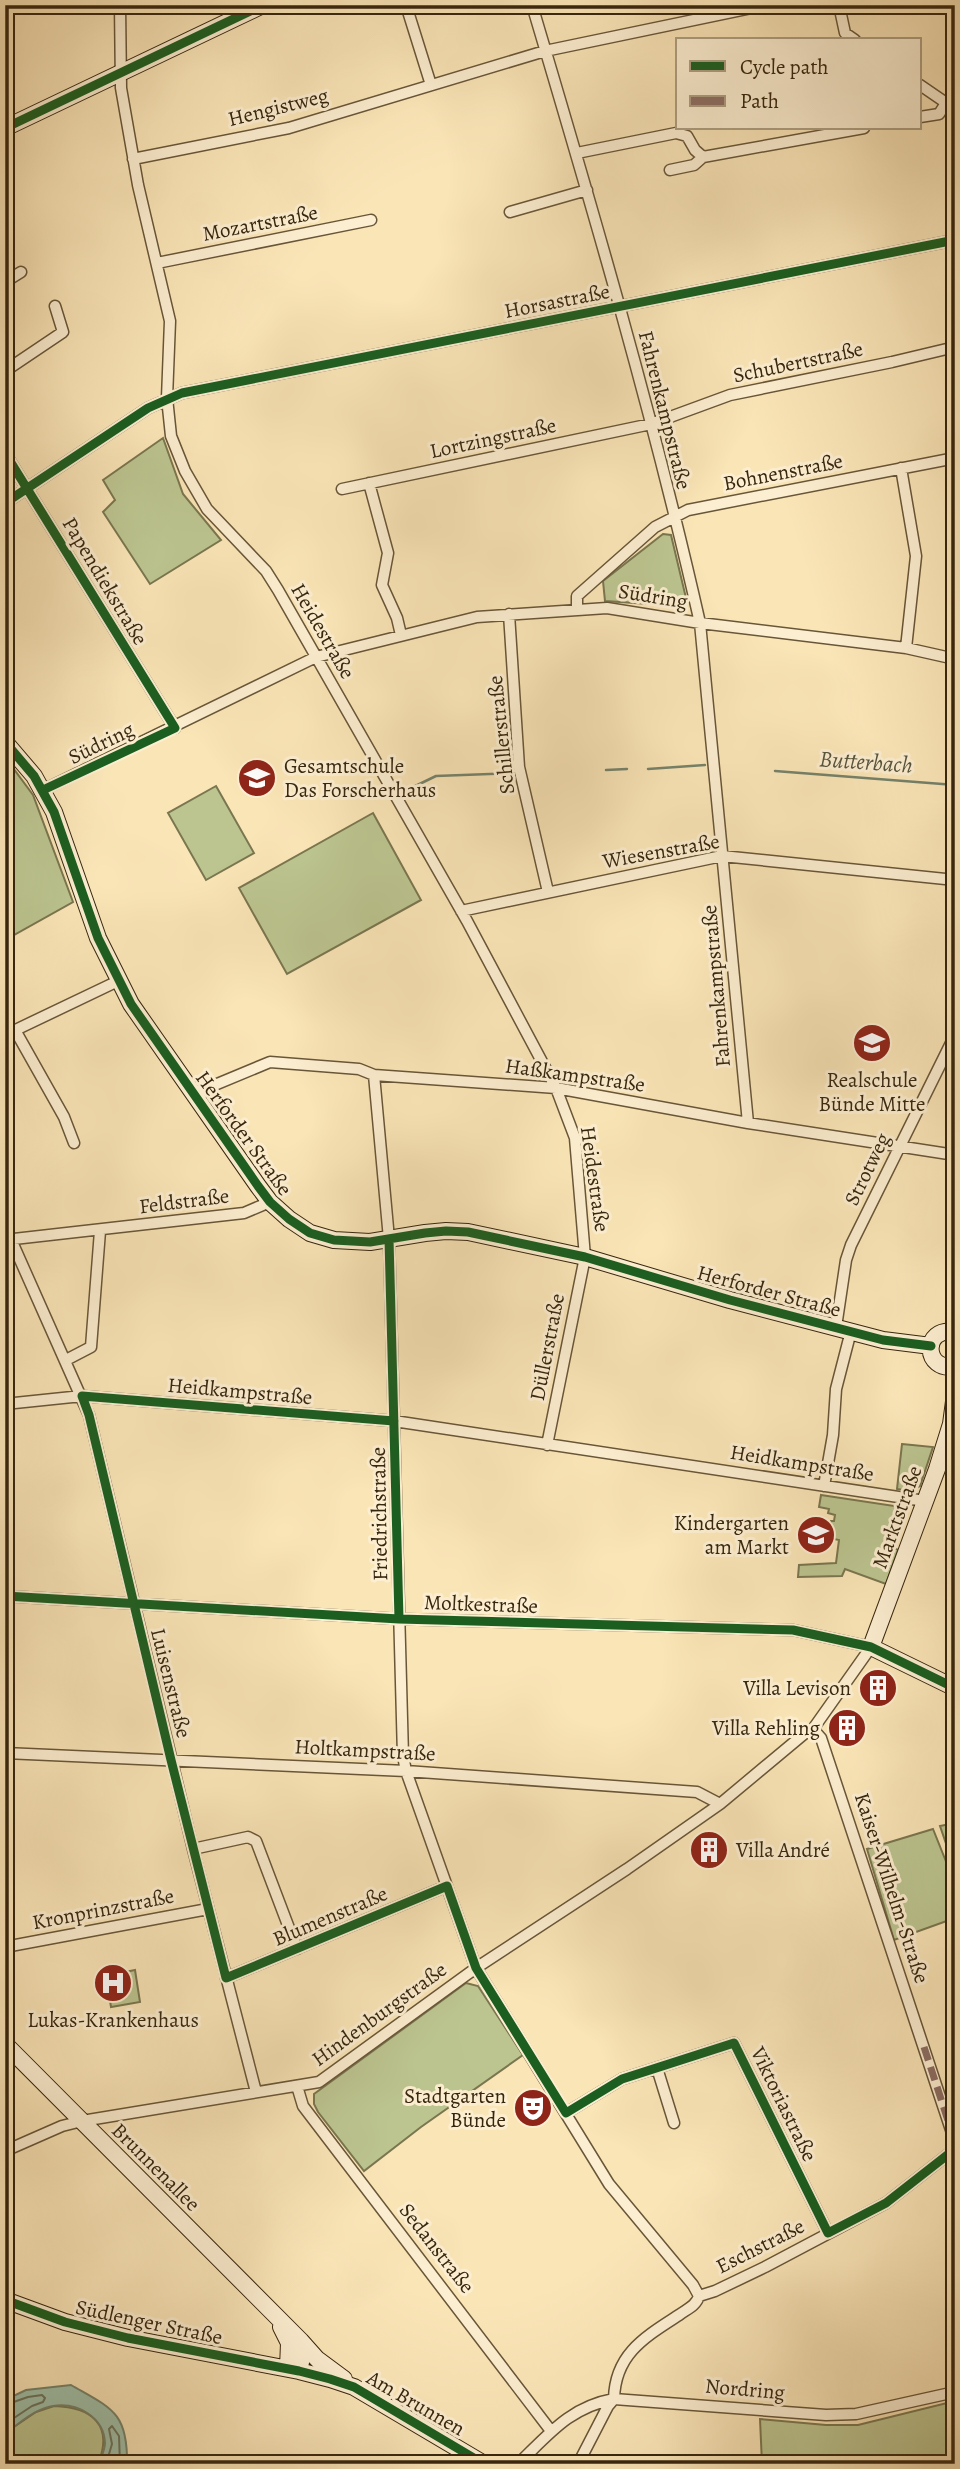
<svg xmlns="http://www.w3.org/2000/svg" width="960" height="2469" viewBox="0 0 960 2469" font-family="Alegreya,serif">
<style>
.green{fill:#bcc590;stroke:#7a764f;stroke-width:2}
.water{fill:#9fc0a9;stroke:#75826b;stroke-width:2}
.lines{fill:none;stroke-linecap:round;stroke-linejoin:round}
.shore{stroke:#6b735c;stroke-width:2}
.stream{stroke:#75826b;stroke-width:2.5}
.street-casing{stroke:#685638;stroke-width:13}
.secondary-casing{stroke:#37260e;stroke-width:18}
.street{stroke:#fceed0;stroke-width:10}
.secondary{stroke:#fceed0;stroke-width:16}
.quiet{stroke:#8d6e63;stroke-width:7;stroke-dasharray:14 7;stroke-linecap:butt}
.cycleway-casing{stroke:#fceed0;stroke-width:13}
.cycleway{stroke:#1b5e20;stroke-width:9}
.labels{text-anchor:middle;dominant-baseline:central;stroke-width:6;stroke-linejoin:round;paint-order:stroke}
.street-label{font-size:21px;fill:#37260e;stroke:#fceed0}
.poi-label{font-size:21px;fill:#37260e;stroke:#fceed0;text-anchor:end}
.water-label{font-size:23px;font-style:italic;fill:#56543c;stroke:#fceed0}
</style>
<rect width="100%" height="100%" fill="#fae5b7"/>
<filter id="stains"><feTurbulence type="fractalNoise" baseFrequency=".00286" numOctaves="4"/><feColorMatrix values="0 0 0 0 .2 0 0 0 0 .09 0 0 0 0 .02 0 0 0 .5 -.17"/></filter>
<radialGradient id="worn" r=".72"><stop offset=".6" stop-color="#630" stop-opacity="0"/><stop offset="1" stop-color="#630" stop-opacity=".3"/></radialGradient>
<path class="green" d="M163 438 183 494 221 540 150 584 103 512 115 500 103 480Z
M663 534 671 535 686 598 680 606 605 601 603 581Z
M5 757 33 795 73 902 5 940Z
M216 786 254 853 206 880 168 813Z
M373 813 421 900 287 974 239 888Z
M902 1444 933 1447 920 1486 911 1491 897 1489Z
M821 1495 901 1507 888 1544 898 1550 886 1584 845 1569 842 1576 798 1577 799 1565 836 1563 839 1540 829 1538 831 1521H834L835 1515 828 1513 829 1509 819 1507Z
M955 1823V1870L940 1826Z
M933 1829 955 1884V1918L894 1940 867 1849Z
M135 1970 140 2002 111 2007 106 1976Z
M466 1983 478 1986 523 2055 421 2127 364 2171 318 2112 314 2104V2094Z
M955 2401V2464H762L760 2419 826 2425H858Z
M54 2406C92 2407 114 2425 98 2464H5V2433L36 2412Z"/>
<path class="water" d="M71 2385C111 2408 128 2412 127 2464H99C101 2458 105 2449 105 2443 104 2417 77 2402 53 2406 34 2409 21 2423 5 2433V2400L26 2390Z"/>
<g class="lines">
<path class="shore" d="M5 2405 28 2397 42 2395 45 2398 43 2402 32 2406 5 2424
M106 2464 112 2444 109 2429 112 2426 119 2436 120 2464"/>
<path class="stream" d="M648 769 705 765
M606 770 627 769
M775 771 955 785
M405 791 436 776 514 773"/>
<defs>
<path id="street" d="M120 5 121 88 138 185 170 321 167 398 171 436 185 471 207 509 266 571 278 590 467 921 556 1088 575 1138 585 1257 547 1445
M406 5 431 85
M532 5C593 210 653 415 700 623L748 1123
M839 5 845 33 855 40
M920 85 955 109
M920 117 939 114 946 103
M577 153 676 133 687 136 695 150 703 157 864 128
M133 159 289 128 545 51 766 5
M670 170 694 165 703 157
M510 212 587 190
M157 263 371 220
M5 282 21 272
M5 371 63 332 55 306
M5 453 175 728
M901 468 916 556 906 648
M369 483 388 553 382 585 397 618 401 635
M342 489 651 424 730 395 892 362 955 347
M5 503 148 408 182 393 955 240
M577 609V596L655 527 688 510 955 458
M509 614 519 767 548 892
M43 790 316 657 477 617 607 608 700 623 906 648 955 659
M461 911 722 856 955 880
M15 1030 64 1117 74 1143
M5 1035 118 981
M374 1075 389 1239 403 1756 406 1771 476 1968 609 2184 693 2285 699 2296
M193 1094 270 1062 359 1069 374 1075 556 1088 748 1123 955 1155
M5 1226 89 1415 193 1849 256 2092
M5 1240 244 1213 270 1202
M836 1327 846 1260 851 1245 955 1035
M66 1360 91 1347 100 1231
M5 1404 82 1396 394 1421 925 1501
M824 1486 833 1435 836 1389 851 1331
M5 1596 399 1619 793 1630 871 1647 813 1729 804 1734 720 1804 627 1869 476 1968 319 2082 82 2121 62 2126 5 2151
M813 1729 821 1738 955 2142
M5 1753 406 1771 697 1792 720 1804
M193 1849 248 1837 256 1841 297 1949
M5 1947 208 1909
M226 1978 447 1886
M657 2068 674 2123
M297 2086 303 2106 551 2431
M566 2113 622 2079 734 2043 828 2233
M614 2399C615 2354 645 2337 679 2315 687 2309 696 2306 699 2296L715 2291 765 2267 886 2203 955 2149
M518 2464C549 2434 570 2407 614 2399L826 2415 856 2414 955 2392
M578 2464 608 2406 614 2399"/>
<path id="secondary" d="M5 128 263 5
M5 742 34 776 54 812 98 938 131 1004 258 1186 270 1202 289 1219 310 1233 334 1240 370 1242 425 1233 446 1231 468 1232 585 1257 730 1300 883 1340 931 1346
M955 1332C921 1326 924 1373 955 1366
M955 1394 951 1424 937 1469 871 1647 955 1688
M5 2044 301 2341 303 2353 299 2371
M5 2300 65 2322 128 2338 299 2371 330 2379 354 2387 484 2464
M281 2327 289 2343 288 2368
M301 2341 317 2359 344 2379"/>
</defs>
<use href="#street" class="street-casing"/>
<use href="#secondary" class="secondary-casing"/>
<use href="#street" class="street"/>
<use href="#secondary" class="secondary"/>
<path class="quiet" d="M924 2047 955 2142"/>
<defs>
<path id="cycleway" d="M5 128 263 5
M5 453 175 728 43 790
M5 503 148 408 182 393 955 240
M5 742 34 776 54 812 98 938 131 1004 258 1186 270 1202 289 1219 310 1233 334 1240 370 1242 425 1233 446 1231 468 1232 585 1257 730 1300 883 1340 931 1346
M389 1239 399 1619
M394 1421 82 1396 89 1415 171 1760 226 1978 447 1886 476 1968 566 2113 622 2079 734 2043 828 2233 886 2203 955 2149
M5 1596 399 1619 793 1630 871 1647 955 1688
M5 2300 65 2322 128 2338 299 2371 330 2379 354 2387 484 2464"/>
</defs>
<use href="#cycleway" class="cycleway-casing"/>
<use href="#cycleway" class="cycleway"/>
</g>
<defs>
<symbol id="school-disc" viewBox="-11 -11 22 22"><circle r="9.5" fill="#8f2418" stroke="#fceed0"/><path d="M0-5L7-2L0 1L-7-2ZM-4 1L0 2.5L4 1V4Q0 6-4 4Z" fill="#fff"/></symbol>
<symbol id="building-disc" viewBox="-11 -11 22 22"><circle r="9.5" fill="#8f2418" stroke="#fceed0"/><path d="M-4-6H4V6H1V3H-1V6H-4ZM-2.5-4.3h1.7v1.8h-1.7ZM.8-4.3h1.7v1.8H.8ZM-2.5-1h1.7V.8h-1.7ZM.8-1h1.7V.8H.8Z" fill="#fff"/></symbol>
<symbol id="hospital-disc" viewBox="-11 -11 22 22"><circle r="9.5" fill="#8f2418" stroke="#fceed0"/><path d="M-5-5h3v3.5h4V-5h3V5h-3V1.5h-4V5h-3Z" fill="#fff"/></symbol>
<symbol id="theatre-disc" viewBox="-11 -11 22 22"><circle r="9.5" fill="#8f2418" stroke="#fceed0"/><path d="M-5-5.5Q0-4 5-5.5V0Q5 5 0 6Q-5 5-5 0ZM-3.3-2.5H-1v1.5H-3.3ZM1-2.5H3.3v1.5H1ZM-2.8 1Q0 5.5 2.8 1Z" fill="#fff"/></symbol>
</defs>
<g fill-rule="evenodd">
<use href="#school-disc" x="235" y="756" width="44" height="44"/>
<use href="#school-disc" x="850" y="1021" width="44" height="44"/>
<use href="#school-disc" x="794" y="1513" width="44" height="44"/>
<use href="#building-disc" x="856" y="1666" width="44" height="44"/>
<use href="#building-disc" x="825" y="1706" width="44" height="44"/>
<use href="#building-disc" x="687" y="1828" width="44" height="44"/>
<use href="#hospital-disc" x="91" y="1961" width="44" height="44"/>
<use href="#theatre-disc" x="511" y="2086" width="44" height="44"/>
</g>
<g class="labels">
<g class="street-label">
<text transform="translate(278 107) rotate(-14)">Hengistweg</text>
<text transform="translate(260 223) rotate(-11)">Mozartstraße</text>
<text transform="translate(557 301) rotate(-11)">Horsastraße</text>
<text transform="translate(798 362) rotate(-12)">Schubertstraße</text>
<text transform="translate(665 410) rotate(76)">Fahrenkampstraße</text>
<text transform="translate(493 438) rotate(-12)">Lortzingstraße</text>
<text transform="translate(783 472) rotate(-11)">Bohnenstraße</text>
<text transform="translate(105 581) rotate(59)">Papendiekstraße</text>
<text transform="translate(653 596) rotate(9)">Südring</text>
<text transform="translate(323 631) rotate(60)">Heidestraße</text>
<text transform="translate(501 735) rotate(-96)">Schillerstraße</text>
<text transform="translate(101 743) rotate(-26)">Südring</text>
<text transform="translate(661 851) rotate(-10)">Wiesenstraße</text>
<text transform="translate(716 986) rotate(-95)">Fahrenkampstraße</text>
<text transform="translate(575 1075) rotate(8)">Haßkampstraße</text>
<text transform="translate(244 1133) rotate(54)">Herforder Straße</text>
<text transform="translate(867 1169) rotate(-64)">Strotweg</text>
<text transform="translate(595 1179) rotate(82)">Heidestraße</text>
<text transform="translate(184 1201) rotate(-7)">Feldstraße</text>
<text transform="translate(769 1291) rotate(15)">Herforder Straße</text>
<text transform="translate(547 1347) rotate(-79)">Düllerstraße</text>
<text transform="translate(240 1391) rotate(5)">Heidkampstraße</text>
<text transform="translate(802 1463) rotate(9)">Heidkampstraße</text>
<text transform="translate(379 1514) rotate(-91)">Friedrichstraße</text>
<text transform="translate(897 1517) rotate(-70)">Marktstraße</text>
<text transform="translate(481 1604) rotate(2)">Moltkestraße</text>
<text transform="translate(171 1683) rotate(76)">Luisenstraße</text>
<text transform="translate(365 1750) rotate(3)">Holtkampstraße</text>
<text transform="translate(892 1888) rotate(72)">Kaiser-Wilhelm-Straße</text>
<text transform="translate(103 1909) rotate(-11)">Kronprinzstraße</text>
<text transform="translate(330 1916) rotate(-23)">Blumenstraße</text>
<text transform="translate(379 2014) rotate(-36)">Hindenburgstraße</text>
<text transform="translate(784 2104) rotate(64)">Viktoriastraße</text>
<text transform="translate(156 2167) rotate(45)">Brunnenallee</text>
<text transform="translate(760 2246) rotate(-27)">Eschstraße</text>
<text transform="translate(437 2248) rotate(52)">Sedanstraße</text>
<text transform="translate(149 2322) rotate(12)">Südlenger Straße</text>
<text transform="translate(745 2389) rotate(5)">Nordring</text>
<text transform="translate(416 2403) rotate(30)">Am Brunnen</text>
</g>
<g class="poi-label">
<text x="284" y="766" text-anchor="start">Gesamtschule<tspan x="284" dy="24">Das Forscherhaus</tspan></text>
<text x="872" y="1080" text-anchor="middle">Realschule<tspan x="872" dy="24">Bünde Mitte</tspan></text>
<text x="789" y="1523">Kindergarten<tspan x="789" dy="24">am Markt</tspan></text>
<text x="851" y="1688">Villa Levison</text>
<text x="820" y="1728">Villa Rehling</text>
<text x="736" y="1850" text-anchor="start">Villa André</text>
<text x="113" y="2020" text-anchor="middle">Lukas-Krankenhaus</text>
<text x="506" y="2096">Stadtgarten<tspan x="506" dy="24">Bünde</tspan></text>
</g>
<g class="water-label">
<text transform="translate(866 762) rotate(4)">Butterbach</text>
</g>
</g>
<rect width="960" height="2469" fill="none" stroke="#fae5b7" stroke-width="28"/>
<rect x="7" y="7" width="946" height="2455" fill="none" stroke="#37260e" stroke-width="3.5"/>
<rect x="14" y="14" width="932" height="2441" fill="none" stroke="#37260e" stroke-width="2"/>
<rect x="676" y="38" width="245" height="91" fill="#fceed0" stroke="#ad9e82" stroke-width="2"/>
<rect x="690" y="61" width="35" height="10" fill="#1b5e20" stroke="#ad9e82" stroke-width="2"/>
<text x="740" y="74" font-size="21" fill="#37260e">Cycle path</text>
<rect x="690" y="96" width="35" height="10" fill="#8d6e63" stroke="#ad9e82" stroke-width="2"/>
<text x="740" y="108" font-size="21" fill="#37260e">Path</text>
<rect width="100%" height="100%" filter="url(#stains)"/>
<rect width="100%" height="100%" fill="url(#worn)"/>
</svg>
